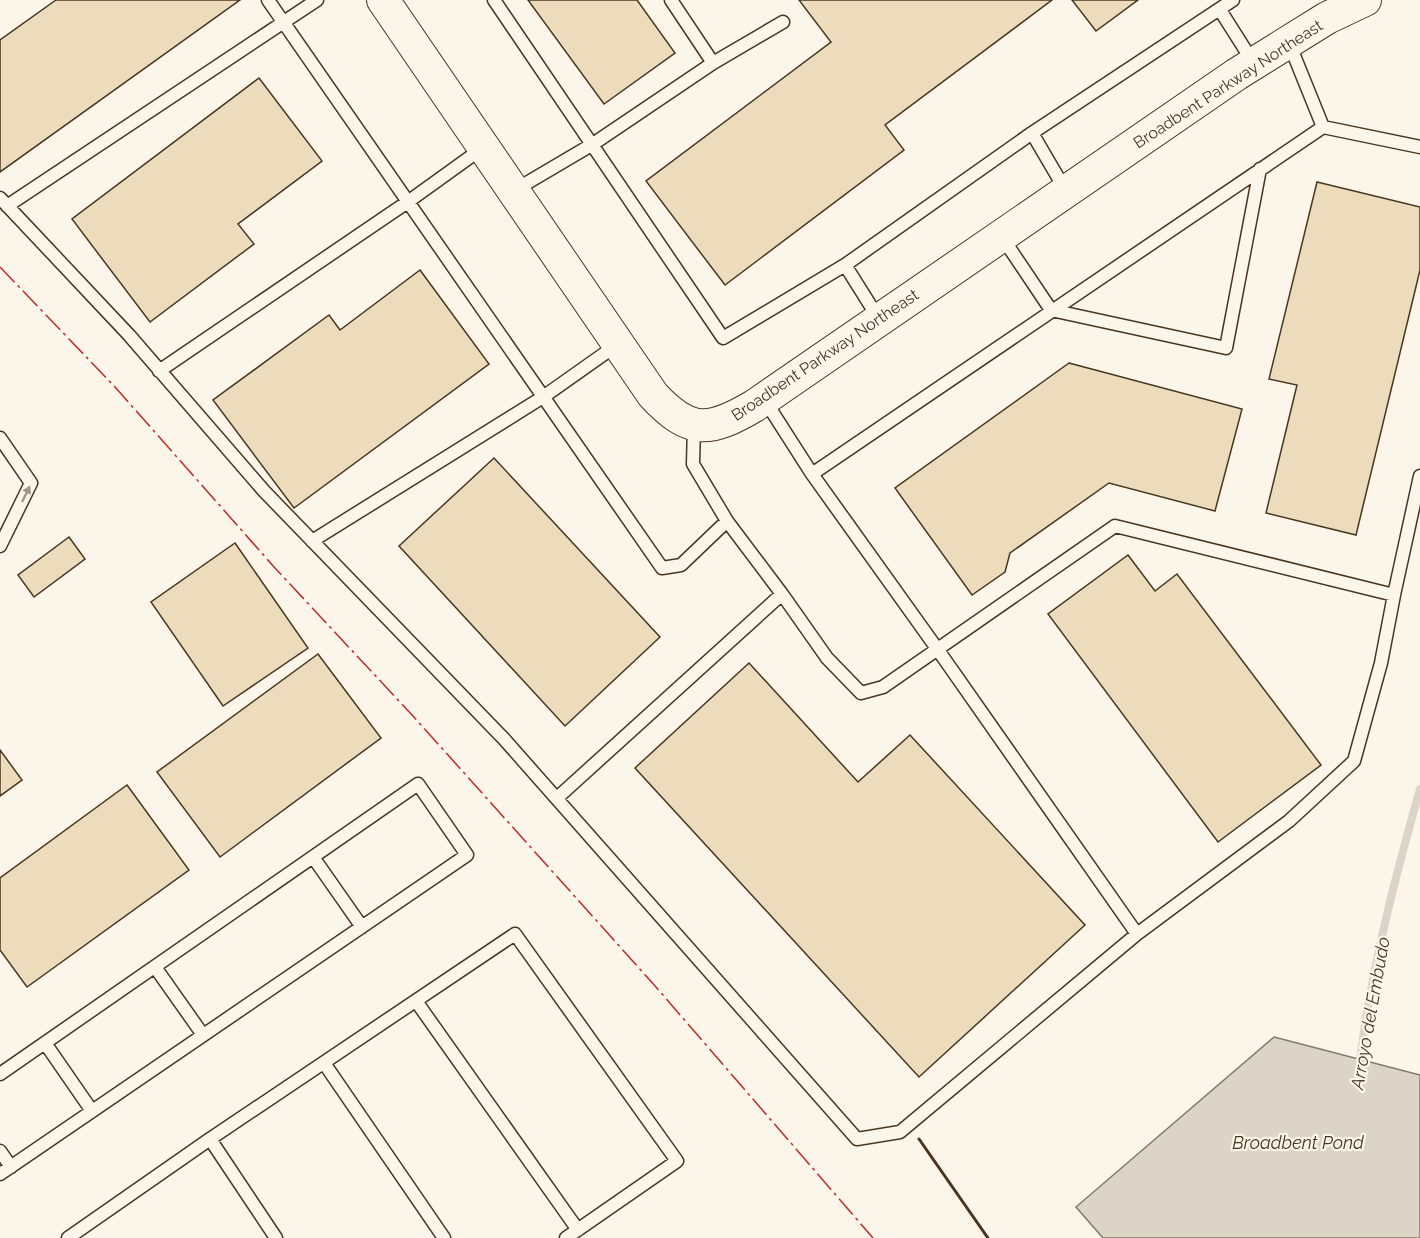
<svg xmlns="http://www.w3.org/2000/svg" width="1420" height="1238" viewBox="0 0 1420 1238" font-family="Raleway,sans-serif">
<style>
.water{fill:#dcd4c6;stroke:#887966;stroke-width:1.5}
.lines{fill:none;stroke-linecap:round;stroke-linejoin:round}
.stream{stroke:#dcd4c6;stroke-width:8}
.building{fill:#ecdcbc;stroke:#4a3520;stroke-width:1.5}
.service-casing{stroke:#4a3520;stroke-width:15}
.tertiary-casing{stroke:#4a3520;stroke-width:34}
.service{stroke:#fbf6e9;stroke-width:12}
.tertiary{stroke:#fbf6e9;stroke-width:32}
.wall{stroke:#4a3520;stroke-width:3}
.power{stroke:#c62828;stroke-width:1.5;stroke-dasharray:21 4.5 3 4.5;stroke-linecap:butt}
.oneway{fill:#a29684}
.labels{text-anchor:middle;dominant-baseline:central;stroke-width:4.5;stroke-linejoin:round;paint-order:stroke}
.street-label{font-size:16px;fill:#4a3520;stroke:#fbf6e9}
.water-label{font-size:18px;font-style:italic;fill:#4a3520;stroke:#fbf6e9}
</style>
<rect width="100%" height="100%" fill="#fbf6e9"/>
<path class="water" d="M1274 1037 1420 1075V1238H1103L1076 1207Z"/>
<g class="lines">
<path class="stream" d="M1359 1069C1370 974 1394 881 1420 789"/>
</g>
<path class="building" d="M56 0H240L0 172V40Z
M528 0H637L675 53 604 104Z
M799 0H1052L885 125 904 150 725 285 646 181 831 42Z
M1072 0H1138L1096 31Z
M259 78 322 161 238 224 254 244 150 322 72 219Z
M1317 182 1420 207V270L1356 535 1266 513 1297 385 1269 379Z
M420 270 489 364 294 508 213 400 329 315 340 330Z
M1069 363 1242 409 1215 511 1109 483 1010 553 1005 572 972 595 895 488Z
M494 458 660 637 565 726 399 546Z
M69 537 85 559 34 597 18 575Z
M235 543 308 648 223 706 151 602Z
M1128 555 1155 591 1177 574 1321 765 1218 842 1048 614Z
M318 654 381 738 220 857 157 772Z
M749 663 858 782 910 735 1085 925 919 1077 635 768Z
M0 750 22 780 0 796Z
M127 785 189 870 27 987 0 950V878Z"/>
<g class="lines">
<defs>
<path id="service" d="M268 0 662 568 681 565 727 521
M494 0 723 338 845 265 1032 133 1233 0
M671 0 713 63
M1220 10 1253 62
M1289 43 1323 127
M1032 133 1066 191
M515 190 593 144 713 63 783 22
M0 198 129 335 264 491 504 739 857 1139 900 1132 1137 934
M7 206 317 0
M1002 237 1051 310 1226 348 1260 169
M845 265 879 319
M159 371 409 201 484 147
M764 399 812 474 938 650 1137 934 1289 821 1354 761 1381 663 1394 595 1420 476
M694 425 693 464 727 521 782 594 827 658 861 693 883 687 1115 526 1394 595
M0 438 31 483 0 546
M812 474 1323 127 1420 147
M312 541 543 397 618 344
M557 798 782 594
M313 857 362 927
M155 967 203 1035
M416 1001 578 1230
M45 1043 92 1111
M324 1063 444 1238
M0 1074 418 784 467 855 0 1174
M210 1139 515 934 677 1161 566 1238
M0 1151 11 1167
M68 1238 210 1139 276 1238"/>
<path id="tertiary" d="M383 0 653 395C690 435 710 432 754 406L1237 74 1327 18 1365 0"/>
</defs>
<use href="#service" class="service-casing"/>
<use href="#tertiary" class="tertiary-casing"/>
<use href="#service" class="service"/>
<use href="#tertiary" class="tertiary"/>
<path class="wall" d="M919 1139 988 1238"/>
<path class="power" d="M0 267 115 387 275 568 413 716 656 987 873 1238"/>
</g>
<defs><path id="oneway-solid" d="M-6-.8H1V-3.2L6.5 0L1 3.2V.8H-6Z" transform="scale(1.5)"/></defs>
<use class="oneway" href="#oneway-solid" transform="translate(26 494) rotate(-64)"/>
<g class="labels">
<g class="street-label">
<text transform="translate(1228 84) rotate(-33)">Broadbent Parkway Northeast</text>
<text transform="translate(825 355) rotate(-34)">Broadbent Parkway Northeast</text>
</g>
<g class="water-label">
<text transform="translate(1370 1013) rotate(-80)">Arroyo del Embudo</text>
<text x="1298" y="1142">Broadbent Pond</text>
</g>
</g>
</svg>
